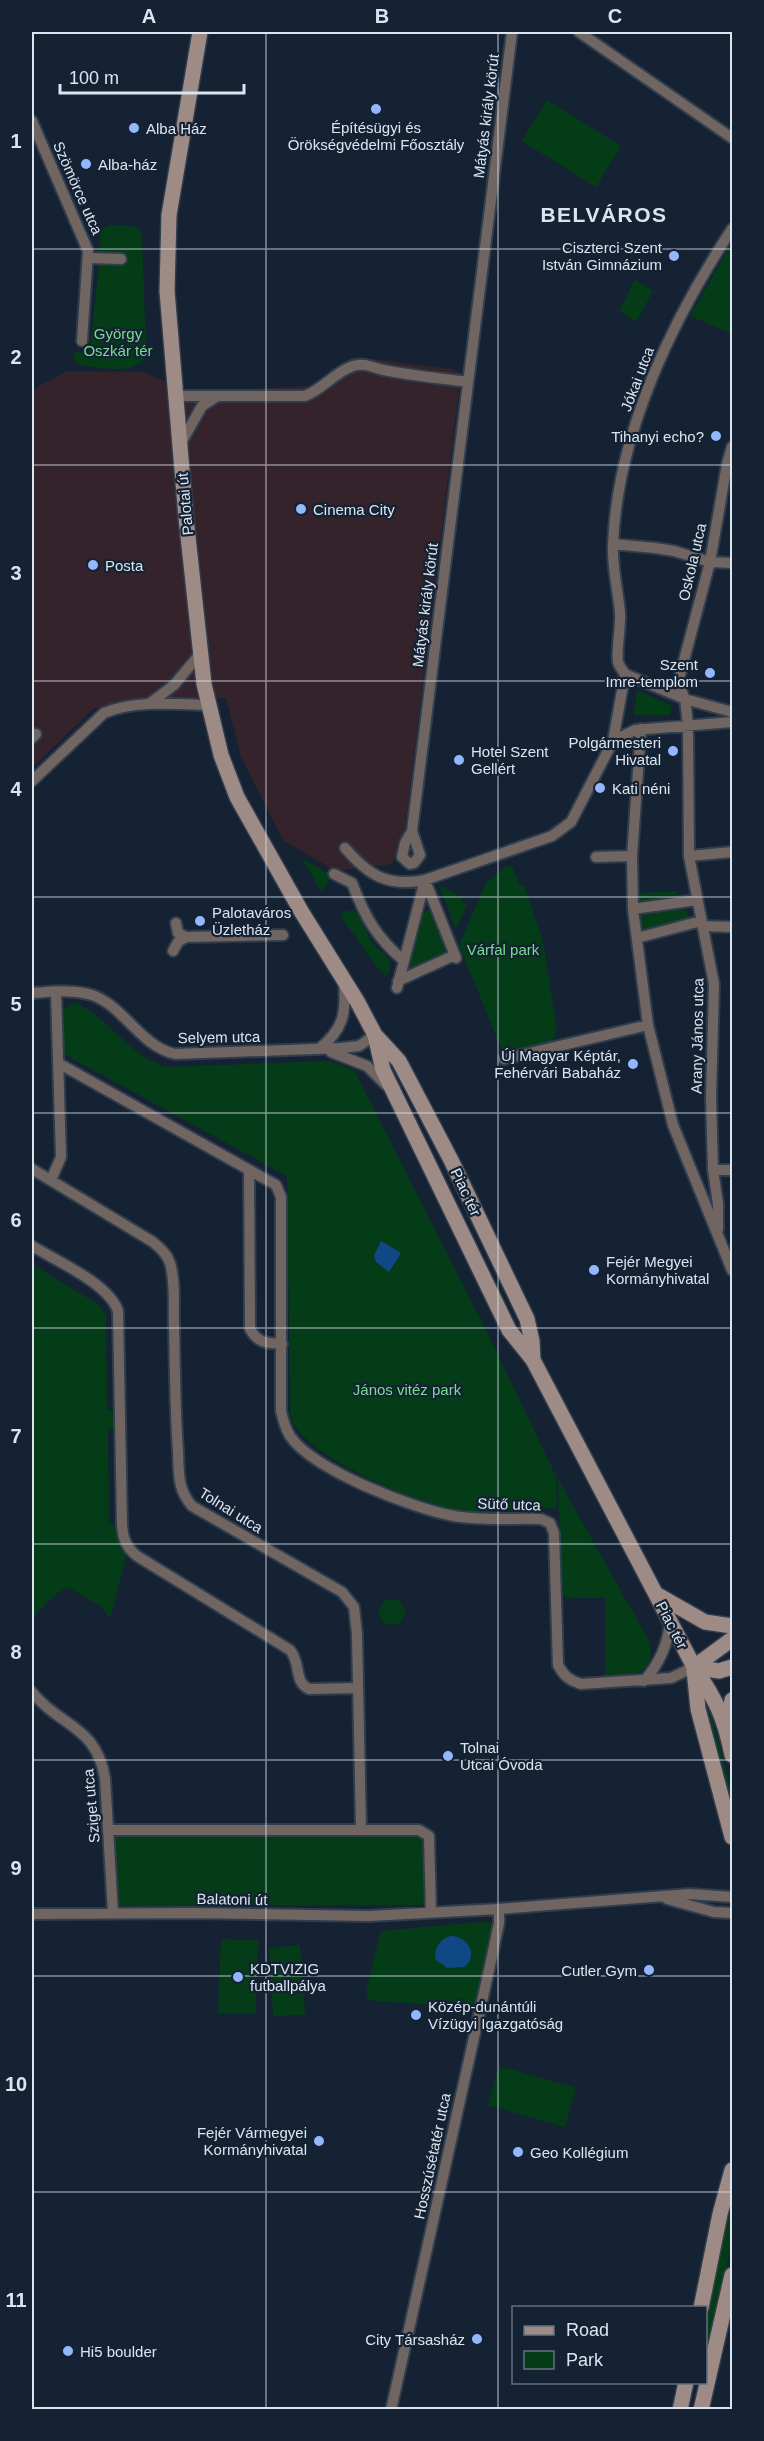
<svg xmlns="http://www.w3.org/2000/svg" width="764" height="2441" viewBox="0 0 764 2441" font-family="Arial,sans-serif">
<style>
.commercial{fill:#34232a}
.green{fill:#053c18}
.water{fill:#0f4884}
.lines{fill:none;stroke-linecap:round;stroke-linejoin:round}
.street-casing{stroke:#303d4d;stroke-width:14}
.secondary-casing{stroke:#303d4d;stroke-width:18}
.street{stroke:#716562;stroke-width:10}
.secondary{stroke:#9f8b86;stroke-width:15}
.grid{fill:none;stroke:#dbe5f0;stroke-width:1.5;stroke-opacity:0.55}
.poi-dot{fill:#92b7fd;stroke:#142233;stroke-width:2}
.labels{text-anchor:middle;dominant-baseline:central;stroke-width:4.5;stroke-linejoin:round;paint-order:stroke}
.street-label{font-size:15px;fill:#dbe5f0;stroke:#142233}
.poi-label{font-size:15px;fill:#dbe5f0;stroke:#142233;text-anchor:start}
.park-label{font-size:15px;fill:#78dd8f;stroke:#142233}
.district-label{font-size:21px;font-weight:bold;letter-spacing:1.5px;fill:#dbe5f0;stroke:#142233}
.neatline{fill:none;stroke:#dbe5f0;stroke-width:2}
.grid-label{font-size:20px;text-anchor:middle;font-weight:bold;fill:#dbe5f0}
</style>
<rect width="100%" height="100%" fill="#142233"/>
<path class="commercial" d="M357 357 451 369 461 373 405 828 392 864 335 871 283 840 241 757 226 698 121 701 93 709 32 768V390L67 371 143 372 191 392 309 386 349 359Z"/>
<path class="green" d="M547 100 621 146 596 187 522 141Z
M109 225 134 226 142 234 146 353C141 378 98 367 80 365L75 362 73 352 89 353 98 275 100 232Z
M732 243V334L690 316Z
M635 280 653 291 636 322 619 311Z
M637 690 672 706 670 715H634Z
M302 859 330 874 327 884 321 891Z
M507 866H512L520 886 524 885 543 942 557 1030 553 1041 503 1053 459 945 486 883Z
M439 885 462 897 461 901 467 904 456 930Z
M677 891 681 910H686L691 922 642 935 638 893Z
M353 910 360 915 371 942 390 960V970L386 976 377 967 341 917 344 912Z
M430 910C442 922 448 941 447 957L408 975 405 968 420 914Z
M76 1003C110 1018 130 1058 168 1067L331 1061 354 1070 490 1338 556 1476 557 1508C530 1509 491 1514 465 1512 428 1508 293 1454 290 1413L287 1176 64 1054V1010L70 1004Z
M32 1264 99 1305 106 1315 107 1410 120 1411 118 1429H108L109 1524 122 1525 128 1548 110 1619 101 1606 69 1588C51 1593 45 1607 32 1618Z
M558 1479 648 1639C660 1675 632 1676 605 1677V1598H572L562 1596Z
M379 1612a13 13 0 1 1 26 0a13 13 0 1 1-26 0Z
M706 1696 732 1792V1810L703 1700Z
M114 1835 422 1837 425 1905 117 1906Z
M480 1922 499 1923 480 2007 375 2001 368 1999 366 1991 381 1931Z
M221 1939 258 1940 256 2013H218Z
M300 1945 305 2015 273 2016 269 1948Z
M499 2066 576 2088 565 2127 488 2105Z
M732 2190V2243L706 2357V2323Z"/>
<path class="water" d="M381 1241 401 1253 389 1272 376 1262 374 1256Z
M450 1936C467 1936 479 1953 465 1967L447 1968 436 1960C433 1949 440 1939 450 1936Z"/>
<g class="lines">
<defs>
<path id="street" d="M579 32 732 138
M32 121 88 251 82 341
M88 258 121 259
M175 396H305C323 389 335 372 353 366 365 362 373 368 384 370 412 376 440 378 468 382
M181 443 202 406 216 397
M613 544 655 548 674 551 710 562 732 563
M625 674 685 699 732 712
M149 704 174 685 200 654
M641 729 632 856 633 909 648 1025 673 1125 732 1270
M32 738 36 734
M613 741 635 730 732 722
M32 781 104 713C136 700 175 704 209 705
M412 831 420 855 414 863 410 864 402 857 405 843 412 831 512 32
M345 848C369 876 388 887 425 880L397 988
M689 856 732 852
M596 857 632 856
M334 874 352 883C365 917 376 937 404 961
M633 909 697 900
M176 923 178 933 186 937
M702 926 732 927
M637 938 701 921
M173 951 178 942 186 937 283 935
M456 958 425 880 552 836 571 822 613 741 625 674C623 671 619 666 618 662 616 651 621 627 620 613 618 590 612 568 613 545 617 434 672 320 732 229
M398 981 455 955
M32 993C50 992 74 989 92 995 124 1006 140 1046 175 1054L341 1048 359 1046 375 1035
M319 1049C344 1029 346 1013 344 984
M331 1052 367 1066 386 1085
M504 1059 648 1025
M58 1063 276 1185 281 1197V1411C283 1420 285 1428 290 1436 313 1470 414 1509 454 1516 482 1521 512 1518 541 1519L550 1523 554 1533 558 1665C564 1676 569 1680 581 1684L671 1678 694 1667
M32 1169 153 1242C160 1248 167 1254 170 1263 176 1283 173 1307 174 1327 175 1368 175 1410 178 1451 179 1472 177 1489 192 1506L342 1592 354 1607 357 1634 361 1830
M249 1170 250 1329C258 1343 266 1343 282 1344
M713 1170 711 1098 714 984 689 856 688 725 685 699 678 683 710 562 727 464 732 447
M51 1180 61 1157 56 992
M718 1229V1204L713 1170H732
M32 1246C57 1261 109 1284 118 1311L122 1525C123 1539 126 1547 137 1556L290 1650C302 1665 293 1681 309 1689L358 1688
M644 1681C660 1663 668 1645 670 1622
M32 1692C60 1727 96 1725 105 1778L113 1913
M108 1830H419L429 1836 431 1912
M667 1899 714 1912 732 1913
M32 1914 195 1913 369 1916 499 1909 690 1894 732 1897
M391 2410 491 1961 499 1923V1909"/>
<path id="secondary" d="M200 32 169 215 167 291 186 518 204 684 221 755 237 797 301 911 357 1001 375 1035 383 1070 509 1330 533 1360 694 1667C716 1700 724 1716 732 1755
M377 1037 399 1061 451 1160 527 1319 532 1341 533 1360
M656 1594 705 1622 732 1626
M694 1667 732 1639
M694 1667 719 1671 732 1667
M694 1670 698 1709 732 1837
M726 1728 732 1700
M701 2308 720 2214 732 2170
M680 2410 686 2382
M701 2410 732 2275"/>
</defs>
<use href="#street" class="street-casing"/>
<use href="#secondary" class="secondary-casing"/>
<use href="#street" class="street"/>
<use href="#secondary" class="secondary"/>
</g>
<path class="grid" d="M266 32V2410M498 32V2410M32 249H732M32 465H732M32 681H732M32 897H732M32 1113H732M32 1328H732M32 1544H732M32 1760H732M32 1976H732M32 2192H732"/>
<g class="poi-dot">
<circle cx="376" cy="109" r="6"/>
<circle cx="134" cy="128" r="6"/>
<circle cx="86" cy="164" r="6"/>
<circle cx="674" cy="256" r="6"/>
<circle cx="716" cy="436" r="6"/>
<circle cx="301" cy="509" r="6"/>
<circle cx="93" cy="565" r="6"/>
<circle cx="710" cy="673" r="6"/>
<circle cx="673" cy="751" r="6"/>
<circle cx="459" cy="760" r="6"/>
<circle cx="600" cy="788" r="6"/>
<circle cx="200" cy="921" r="6"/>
<circle cx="633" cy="1064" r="6"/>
<circle cx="594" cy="1270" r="6"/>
<circle cx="448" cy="1756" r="6"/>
<circle cx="649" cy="1970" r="6"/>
<circle cx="238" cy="1977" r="6"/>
<circle cx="416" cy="2015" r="6"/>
<circle cx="319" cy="2141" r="6"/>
<circle cx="518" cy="2152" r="6"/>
<circle cx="477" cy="2339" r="6"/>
<circle cx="68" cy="2351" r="6"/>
</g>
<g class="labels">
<g class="street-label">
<text transform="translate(486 116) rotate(-83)">Mátyás király körút</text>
<text transform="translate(78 188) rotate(66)">Szömörce utca</text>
<text transform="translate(637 379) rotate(-69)">Jókai utca</text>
<text transform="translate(185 504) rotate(-95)">Palotai út</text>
<text transform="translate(692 562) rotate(-77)">Oskola utca</text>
<text transform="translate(425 605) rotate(-83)">Mátyás király körút</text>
<text transform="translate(697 1036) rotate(-89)">Arany János utca</text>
<text transform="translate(219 1037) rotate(-1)">Selyem utca</text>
<text transform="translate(466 1192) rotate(65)">Piac tér</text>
<text transform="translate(509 1504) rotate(2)">Sütő utca</text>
<text transform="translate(231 1510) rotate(32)">Tolnai utca</text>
<text transform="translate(672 1625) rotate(63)">Piac tér</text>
<text transform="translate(91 1806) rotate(-95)">Sziget utca</text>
<text transform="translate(232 1899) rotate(1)">Balatoni út</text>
<text transform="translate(432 2156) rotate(-78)">Hosszúsétatér utca</text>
</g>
<g class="poi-label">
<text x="376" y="127" text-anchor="middle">Építésügyi és<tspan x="376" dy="17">Örökségvédelmi Főosztály</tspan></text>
<text x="146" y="128">Alba Ház</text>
<text x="98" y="164">Alba-ház</text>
<text x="662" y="247" text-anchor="end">Ciszterci Szent<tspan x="662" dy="17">István Gimnázium</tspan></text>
<text x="704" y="436" text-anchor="end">Tihanyi echo?</text>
<text x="313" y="509">Cinema City</text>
<text x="105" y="565">Posta</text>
<text x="698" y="664" text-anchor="end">Szent<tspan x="698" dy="17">Imre-templom</tspan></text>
<text x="661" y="742" text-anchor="end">Polgármesteri<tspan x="661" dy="17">Hivatal</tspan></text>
<text x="471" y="751">Hotel Szent<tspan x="471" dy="17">Gellért</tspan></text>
<text x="612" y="788">Kati néni</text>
<text x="212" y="912">Palotaváros<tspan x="212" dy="17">Üzletház</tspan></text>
<text x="621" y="1055" text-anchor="end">Új Magyar Képtár,<tspan x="621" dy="17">Fehérvári Babaház</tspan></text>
<text x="606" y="1261">Fejér Megyei<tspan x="606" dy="17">Kormányhivatal</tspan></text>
<text x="460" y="1747">Tolnai<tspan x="460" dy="17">Utcai Óvoda</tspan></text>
<text x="250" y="1968">KDTVIZIG<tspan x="250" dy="17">futballpálya</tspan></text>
<text x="637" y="1970" text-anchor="end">Cutler Gym</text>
<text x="428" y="2006">Közép-dunántúli<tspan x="428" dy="17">Vízügyi Igazgatóság</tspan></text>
<text x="307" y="2132" text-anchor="end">Fejér Vármegyei<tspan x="307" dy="17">Kormányhivatal</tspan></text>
<text x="530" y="2152">Geo Kollégium</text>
<text x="465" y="2339" text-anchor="end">City Társasház</text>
<text x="80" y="2351">Hi5 boulder</text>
</g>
<g class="park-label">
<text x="118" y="333">György<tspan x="118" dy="17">Oszkár tér</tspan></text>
<text x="503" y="949">Várfal park</text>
<text x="407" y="1389">János vitéz park</text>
</g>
<g class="district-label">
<text x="604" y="214">BELVÁROS</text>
</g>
</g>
<rect width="764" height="2441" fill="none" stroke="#142233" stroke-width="66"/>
<rect x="512" y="2306" width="195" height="78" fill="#142233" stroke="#64707f" stroke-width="1.5"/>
<rect x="524" y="2326" width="30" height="9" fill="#9f8b86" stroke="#64707f" stroke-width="1.5"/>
<text x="566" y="2336" font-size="18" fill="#dbe5f0">Road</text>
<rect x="524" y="2351" width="30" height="18" fill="#053c18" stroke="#64707f" stroke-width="1.5"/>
<text x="566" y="2366" font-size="18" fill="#dbe5f0">Park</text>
<path d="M60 84v9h184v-9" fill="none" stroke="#dbe5f0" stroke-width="3"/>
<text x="69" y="84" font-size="18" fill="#dbe5f0" stroke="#142233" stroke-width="4.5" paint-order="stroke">100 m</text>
<rect x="33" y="33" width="698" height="2375" class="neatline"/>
<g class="grid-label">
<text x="149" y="23">A</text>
<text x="382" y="23">B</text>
<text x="615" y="23">C</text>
<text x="16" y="148">1</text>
<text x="16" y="364">2</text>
<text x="16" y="580">3</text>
<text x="16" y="796">4</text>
<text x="16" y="1011">5</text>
<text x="16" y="1227">6</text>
<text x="16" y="1443">7</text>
<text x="16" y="1659">8</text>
<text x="16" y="1875">9</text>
<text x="16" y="2091">10</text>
<text x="16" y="2307">11</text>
</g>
</svg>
